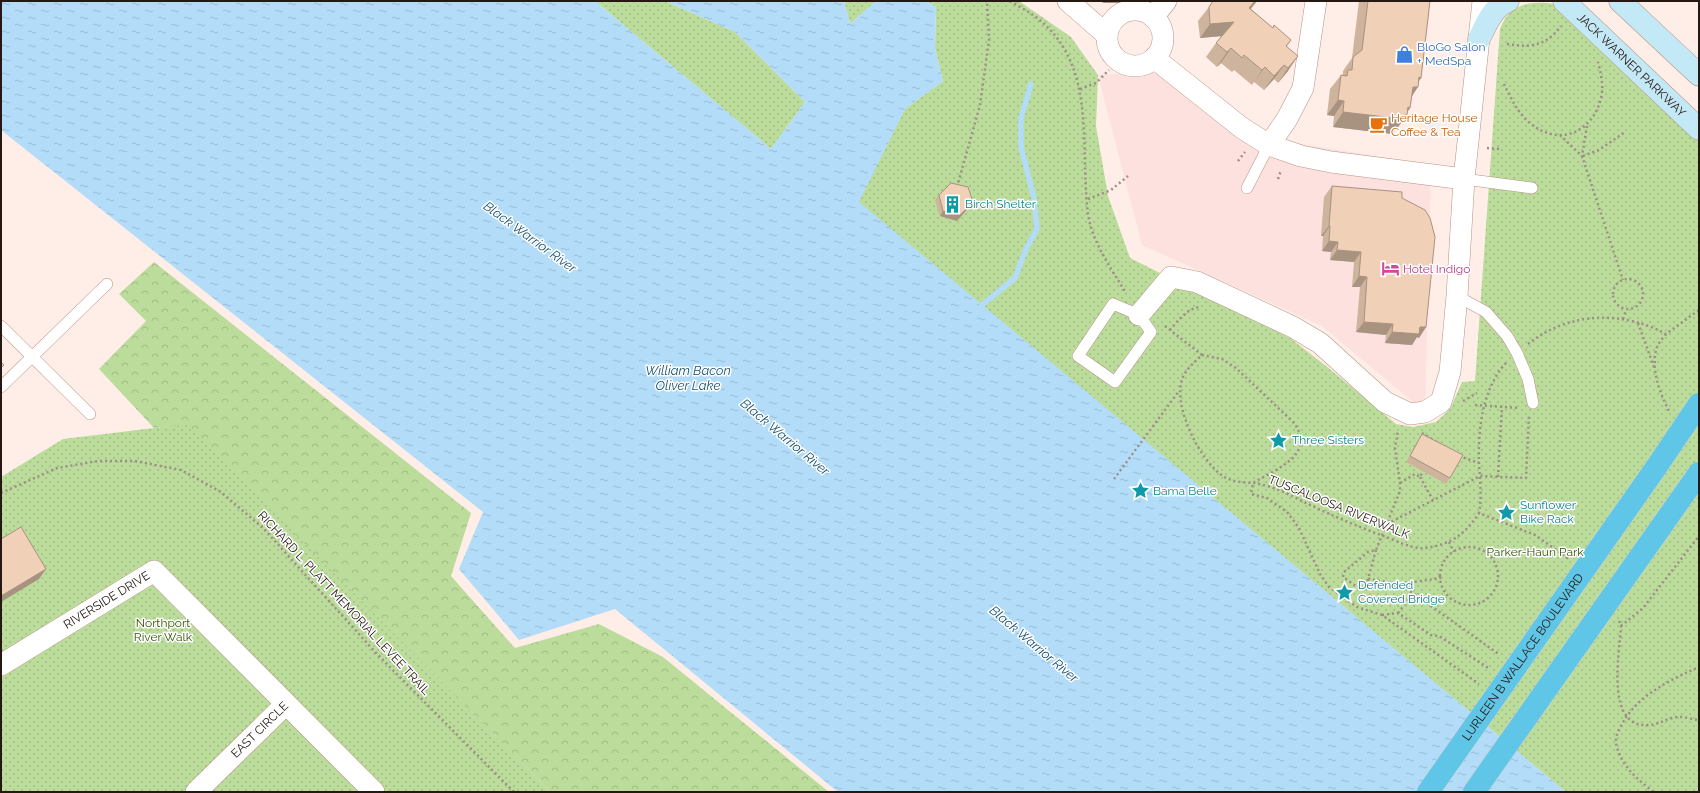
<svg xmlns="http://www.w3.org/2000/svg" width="1700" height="793" viewBox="0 0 1700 793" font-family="Raleway,sans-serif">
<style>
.commercial{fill:#fce1df}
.grass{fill:url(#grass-dots)}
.forest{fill:url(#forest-crowns)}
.water{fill:url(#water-ripples)}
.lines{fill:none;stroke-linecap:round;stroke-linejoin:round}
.stream{stroke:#b2dcf8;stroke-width:5.5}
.service-casing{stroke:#b79383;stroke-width:12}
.minor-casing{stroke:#b79383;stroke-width:22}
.secondary-casing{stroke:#b79383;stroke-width:23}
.path{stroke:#9c8d86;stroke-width:2.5;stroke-dasharray:2 3;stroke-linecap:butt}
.service{stroke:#fff;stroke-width:11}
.minor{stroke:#fff;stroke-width:21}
.secondary{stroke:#c3e9f6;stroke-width:22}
.trunk-bridge-casing{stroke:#d3d1cf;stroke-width:23;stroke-linecap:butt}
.trunk-bridge{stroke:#5fc6e7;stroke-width:22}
.wall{fill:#ceb39d}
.shaded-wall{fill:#a89280}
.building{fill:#f0d0b7;stroke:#a89280}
.labels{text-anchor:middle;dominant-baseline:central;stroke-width:3;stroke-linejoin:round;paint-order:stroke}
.shop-label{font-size:12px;fill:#366cbe;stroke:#fff;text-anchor:start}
.street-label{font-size:12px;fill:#251711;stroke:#fff}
.food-label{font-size:12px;fill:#c56008;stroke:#fff;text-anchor:start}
.culture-label{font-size:12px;fill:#0d838f;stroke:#fff;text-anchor:start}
.hotel-label{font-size:12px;fill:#b23c85;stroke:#fff;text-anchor:start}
.park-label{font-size:12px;fill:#345208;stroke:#fff}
.water-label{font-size:13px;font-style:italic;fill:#19516f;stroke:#fff}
</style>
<defs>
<pattern id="grass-dots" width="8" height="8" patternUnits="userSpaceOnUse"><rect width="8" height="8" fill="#bcdc9c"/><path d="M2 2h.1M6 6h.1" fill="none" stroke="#a1bc85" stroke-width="1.8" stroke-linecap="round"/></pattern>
<pattern id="forest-crowns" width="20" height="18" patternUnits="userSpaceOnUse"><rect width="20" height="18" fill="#bcdc9c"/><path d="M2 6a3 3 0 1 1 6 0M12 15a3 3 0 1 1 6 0" fill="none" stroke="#a1bc85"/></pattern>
<pattern id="water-ripples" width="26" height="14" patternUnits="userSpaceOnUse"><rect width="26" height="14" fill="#b2dcf8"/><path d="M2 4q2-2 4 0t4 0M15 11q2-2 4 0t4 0" fill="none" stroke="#99bcd4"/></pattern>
</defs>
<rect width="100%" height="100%" fill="#feeee7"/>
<path class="commercial" d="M1163 72 1230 111 1289 142 1431 165 1425 412 1322 326 1142 245 1098 75Z"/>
<path class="grass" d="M595 1H665L735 32 805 102 771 149Z
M844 1H876L850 24Z
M926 1H1019L1071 37 1098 75 1096 126 1108 196 1130 258 1290 338 1326 366 1396 424 1413 427 1436 422 1450 409 1462 382 1475 381 1500 29C1509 4 1531 0 1555 4L1699 141V792H1566L858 202 905 109 943 81 935 48 936 7Z
M187 424 551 792H1V477L63 439Z"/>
<path class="forest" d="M154 262 471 513 451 576 515 648 599 624 663 657 829 792H551L187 425 154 428 99 369 146 321 119 294Z"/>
<path class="water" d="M1 1H595L771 149 805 102 735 32 665 1H844L850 24 876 1H926L936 7 935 48 943 81 905 109 859 202 1566 792H838L615 609 519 640 459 569 483 512 1 130Z"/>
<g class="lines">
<path class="stream" d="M982 305 1015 278 1026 249 1037 229 1034 198 1021 147V118L1031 84"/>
<defs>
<path id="service" d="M1464 179 1532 188
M1247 188 1269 145
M1457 296 1486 312 1507 336 1517 353 1528 379 1533 403
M1113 304 1139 315 1151 332 1115 382 1078 356Z
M1 326 90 414
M1 387 107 284"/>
<g id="minor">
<path d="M1068 1 1107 35"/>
<circle cx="1135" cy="38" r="28"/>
<path d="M1153 17 1166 1"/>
<path d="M1154 58 1242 128 1269 145 1301 156 1331 162 1464 179"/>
<path d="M1269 145 1287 119 1303 88 1316 1"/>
<path d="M1139 315 1171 277 1197 282 1293 327 1320 343 1385 402 1410 414 1425 412 1441 402 1450 372 1457 296 1464 179 1483 1"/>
<path id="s1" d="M1 665 154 571 374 792"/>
<path id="s2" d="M196 792 286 704"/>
</g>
<g id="secondary">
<path id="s3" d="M1564 1 1699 129"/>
<path d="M1620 1 1699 75"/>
<path d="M1479 39C1486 25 1492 8 1508 1"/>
</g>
</defs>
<use href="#service" class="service-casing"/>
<use href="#minor" class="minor-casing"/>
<use href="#secondary" class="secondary-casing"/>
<path class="path" d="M1010 1C1018 6 1026 10 1033 15 1099 62 1079 145 1088 214 1092 242 1112 270 1126 293
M1507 44C1531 48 1546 46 1561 26
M1504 84C1511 98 1518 114 1531 124 1560 147 1593 132 1601 98 1604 86 1601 74 1598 62
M1080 89 1096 83 1109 70
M1587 126 1582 156 1623 280
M1560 135 1582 156
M1487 148 1499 149
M1583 156 1599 150 1625 132
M1238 161 1245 152
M1278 179 1281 170
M957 187 980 105 989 40 987 1
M1088 199 1111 190 1128 176
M1613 294a15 15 0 1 1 30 0a15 15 0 1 1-30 0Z
M1623 319 1626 310
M1638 323 1654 367
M1165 326 1202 355C1196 361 1186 369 1183 377 1171 404 1200 461 1223 476 1231 482 1242 482 1252 483 1265 484 1280 490 1292 496 1323 512 1354 525 1386 537 1397 541 1414 550 1426 548 1452 544 1465 534 1479 513
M1170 330C1178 321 1188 307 1201 307
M1666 334C1663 338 1659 342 1657 347 1650 368 1660 394 1670 413
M1528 344C1568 312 1622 310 1666 334L1699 310
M1202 355 1222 359 1236 368 1294 423C1317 455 1276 469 1253 483L1251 494 1267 498 1287 512 1299 528 1320 574 1329 587 1357 607 1382 615 1479 684
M1506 363C1482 389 1478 430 1479 463 1480 480 1482 496 1479 513L1535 535 1569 559
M1463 401 1477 393
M1475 405 1519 408
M1422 433 1443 446
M1459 456 1479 463
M1420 477 1433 500
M1498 477 1502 407
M1114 479 1179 391
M1400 483 1415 474 1420 477 1424 469
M1 493 57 468 98 461H135L181 470 221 492 264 529 376 653 514 792
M1387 524 1480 476 1526 478 1529 415
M1449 542 1454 552
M1440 576a29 29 0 1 1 58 0a29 29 0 1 1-58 0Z
M1376 550 1366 586 1360 589 1343 577 1344 572 1368 552 1376 550 1400 491V483L1395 448 1398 430
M1368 579 1400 584 1500 655
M1400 584 1441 578
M1398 613 1413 593
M1382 615 1398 613 1431 635 1439 636 1490 669
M1619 621 1621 626C1620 651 1604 729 1649 725 1657 725 1664 720 1672 718 1680 715 1690 719 1699 720
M1621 626 1643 608 1699 536
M1653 792C1638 779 1622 767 1617 747 1614 738 1618 732 1622 724 1638 695 1670 680 1699 667"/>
<use href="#service" class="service"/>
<use href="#minor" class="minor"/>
<use href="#secondary" class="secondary"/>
<defs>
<g id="trunk-bridge">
<path id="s4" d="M1428 792 1655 469 1699 404"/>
<path d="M1474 792 1699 473"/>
</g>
</defs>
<use href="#trunk-bridge" class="trunk-bridge-casing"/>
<use href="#trunk-bridge" class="trunk-bridge"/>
</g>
<path class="wall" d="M1100 1H1121L1119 3H1103Z
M1213 1H1257L1251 9 1273 28 1291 40 1287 46 1288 71 1278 83 1274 79 1264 90 1254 82 1252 85 1234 70 1232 72 1221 63 1217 67 1206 57 1221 36 1200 38 1198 21 1209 7Z
M1359 1H1430L1421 78 1419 81 1412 96 1410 108 1396 130H1395L1393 134 1333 127 1334 116 1327 115 1330 89 1341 75H1343V71L1352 58Z
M1332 186 1402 198 1426 327 1419 338 1417 337 1412 345 1385 343 1386 335 1356 332 1360 287H1352L1354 262 1330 260 1331 252 1322 251 1323 236H1321L1324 197Z
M939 195 973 202 969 207 957 221 940 216 935 200Z
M1422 434 1450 478 1446 484 1406 462 1419 439Z"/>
<path class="shaded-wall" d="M1104 1H1121L1119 3H1103Z
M1255 1H1257L1239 22 1249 8Z
M1234 22 1223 36 1200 38 1210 24Z
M1231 48 1221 63 1217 67 1227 52Z
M1298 56 1288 71 1278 83 1288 68Z
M1284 65 1274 79 1264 90 1274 76Z
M1265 67 1254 82 1252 85 1262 70Z
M1419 77 1421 78 1414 87H1418L1408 102 1403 101Z
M1338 100 1344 101 1334 116 1327 115Z
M1408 107 1410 108 1405 115H1407L1396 130H1395L1393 134 1333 127 1343 112Z
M973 202 969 207 957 221 940 216 943 211Z
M1329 226H1330L1323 236H1321Z
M1329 241 1338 242 1331 252 1322 251Z
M1337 250 1361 252 1354 262 1330 260Z
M1359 276 1367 277 1360 287H1352Z
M1364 322 1393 324 1386 335 1356 332Z
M1420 327H1426L1419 338 1417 337 1412 345 1385 343 1392 332Z
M46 569 39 579 1 602V596Z"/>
<path class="building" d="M1213 1H1255L1249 8 1273 28 1274 25 1291 40 1286 46 1298 56 1288 68 1284 65 1274 76 1265 67 1262 70 1244 55 1242 58 1231 48 1227 52 1216 43 1234 22 1210 24 1209 7Z
M1368 1H1430L1421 78 1419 77 1418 87H1413L1410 108 1408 107 1407 115H1403V119L1343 112 1344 101 1338 100 1341 75 1347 76 1348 70H1352L1353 57 1362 50Z
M951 183 968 187 973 202 960 215 943 211 939 195Z
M1332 186 1402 192V198L1425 210 1430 218 1435 237 1426 327H1420L1419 334 1392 332 1393 324 1364 322 1367 277 1359 276 1361 252 1337 250 1338 242 1329 241 1330 226H1329Z
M1 362 4 365 1 368Z
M1422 434 1463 455 1450 478 1410 456Z
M21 527 46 569 1 596V539Z"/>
<defs>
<symbol id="shop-bare" viewBox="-9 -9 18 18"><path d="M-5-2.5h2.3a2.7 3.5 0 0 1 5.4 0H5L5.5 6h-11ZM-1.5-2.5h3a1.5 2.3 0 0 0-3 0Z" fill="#3f7fe0" stroke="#fff" stroke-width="2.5" paint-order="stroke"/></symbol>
<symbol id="cafe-bare" viewBox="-9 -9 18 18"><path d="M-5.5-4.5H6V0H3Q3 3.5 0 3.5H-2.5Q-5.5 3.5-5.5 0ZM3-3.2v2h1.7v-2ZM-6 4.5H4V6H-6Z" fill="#e8710a" stroke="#fff" stroke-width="2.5" paint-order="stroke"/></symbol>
<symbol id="building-bare" viewBox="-9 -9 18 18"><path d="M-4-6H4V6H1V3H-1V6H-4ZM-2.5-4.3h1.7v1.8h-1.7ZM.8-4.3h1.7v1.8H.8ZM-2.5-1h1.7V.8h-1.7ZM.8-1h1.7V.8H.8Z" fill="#0f9aa8" stroke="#fff" stroke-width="2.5" paint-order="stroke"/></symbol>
<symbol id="hotel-bare" viewBox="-9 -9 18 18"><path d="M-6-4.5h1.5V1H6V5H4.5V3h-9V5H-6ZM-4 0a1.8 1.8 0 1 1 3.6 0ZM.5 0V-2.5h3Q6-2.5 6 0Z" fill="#d1479c" stroke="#fff" stroke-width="2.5" paint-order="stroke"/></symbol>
<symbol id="sight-bare" viewBox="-9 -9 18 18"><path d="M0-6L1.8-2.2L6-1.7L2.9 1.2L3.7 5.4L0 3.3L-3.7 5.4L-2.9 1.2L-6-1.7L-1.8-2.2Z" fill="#0f9aa8" stroke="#fff" stroke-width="2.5" paint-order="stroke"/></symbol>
</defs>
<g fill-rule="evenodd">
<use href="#shop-bare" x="1392" y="42" width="25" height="25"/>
<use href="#cafe-bare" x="1366" y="112" width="25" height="25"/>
<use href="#building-bare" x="940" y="192" width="25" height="25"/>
<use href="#hotel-bare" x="1378" y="256" width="25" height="25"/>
<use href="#sight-bare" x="1266" y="428" width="25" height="25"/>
<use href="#sight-bare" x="1128" y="478" width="25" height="25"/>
<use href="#sight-bare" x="1494" y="500" width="25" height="25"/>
<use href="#sight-bare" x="1332" y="580" width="25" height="25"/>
</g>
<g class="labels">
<g class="shop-label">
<text x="1417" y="47">BloGo Salon<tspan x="1417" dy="14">+ MedSpa</tspan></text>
</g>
<g class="street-label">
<text stroke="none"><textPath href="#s3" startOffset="93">JACK WARNER PARKWAY</textPath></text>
<text transform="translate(1339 507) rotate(22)">TUSCALOOSA RIVERWALK</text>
<text stroke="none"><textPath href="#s1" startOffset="124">RIVERSIDE DRIVE</textPath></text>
<text transform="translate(344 603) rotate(47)">RICHARD L. PLATT MEMORIAL LEVEE TRAIL</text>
<text stroke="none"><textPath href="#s4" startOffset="165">LURLEEN B WALLACE BOULEVARD</textPath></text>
<text stroke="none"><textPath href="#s2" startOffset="89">EAST CIRCLE</textPath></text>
</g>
<g class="food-label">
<text x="1391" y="118">Heritage House<tspan x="1391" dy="14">Coffee &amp; Tea</tspan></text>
</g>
<g class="culture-label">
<text x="965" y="204">Birch Shelter</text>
<text x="1292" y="440">Three Sisters</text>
<text x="1153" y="491">Bama Belle</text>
<text x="1520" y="505">Sunflower<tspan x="1520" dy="14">Bike Rack</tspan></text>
<text x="1358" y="585">Defended<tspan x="1358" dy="14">Covered Bridge</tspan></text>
</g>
<g class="hotel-label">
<text x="1403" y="269">Hotel Indigo</text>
</g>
<g class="park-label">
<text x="1535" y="552">Parker-Haun Park</text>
<text x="163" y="623">Northport<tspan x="163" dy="14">River Walk</tspan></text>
</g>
<g class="water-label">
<text transform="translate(530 237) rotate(36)">Black Warrior River</text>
<text x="688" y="370">William Bacon<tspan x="688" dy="15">Oliver Lake</tspan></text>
<text transform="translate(785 437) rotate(40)">Black Warrior River</text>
<text transform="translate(1034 644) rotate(40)">Black Warrior River</text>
</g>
</g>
<rect width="1700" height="793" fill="none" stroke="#251711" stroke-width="4"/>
</svg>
